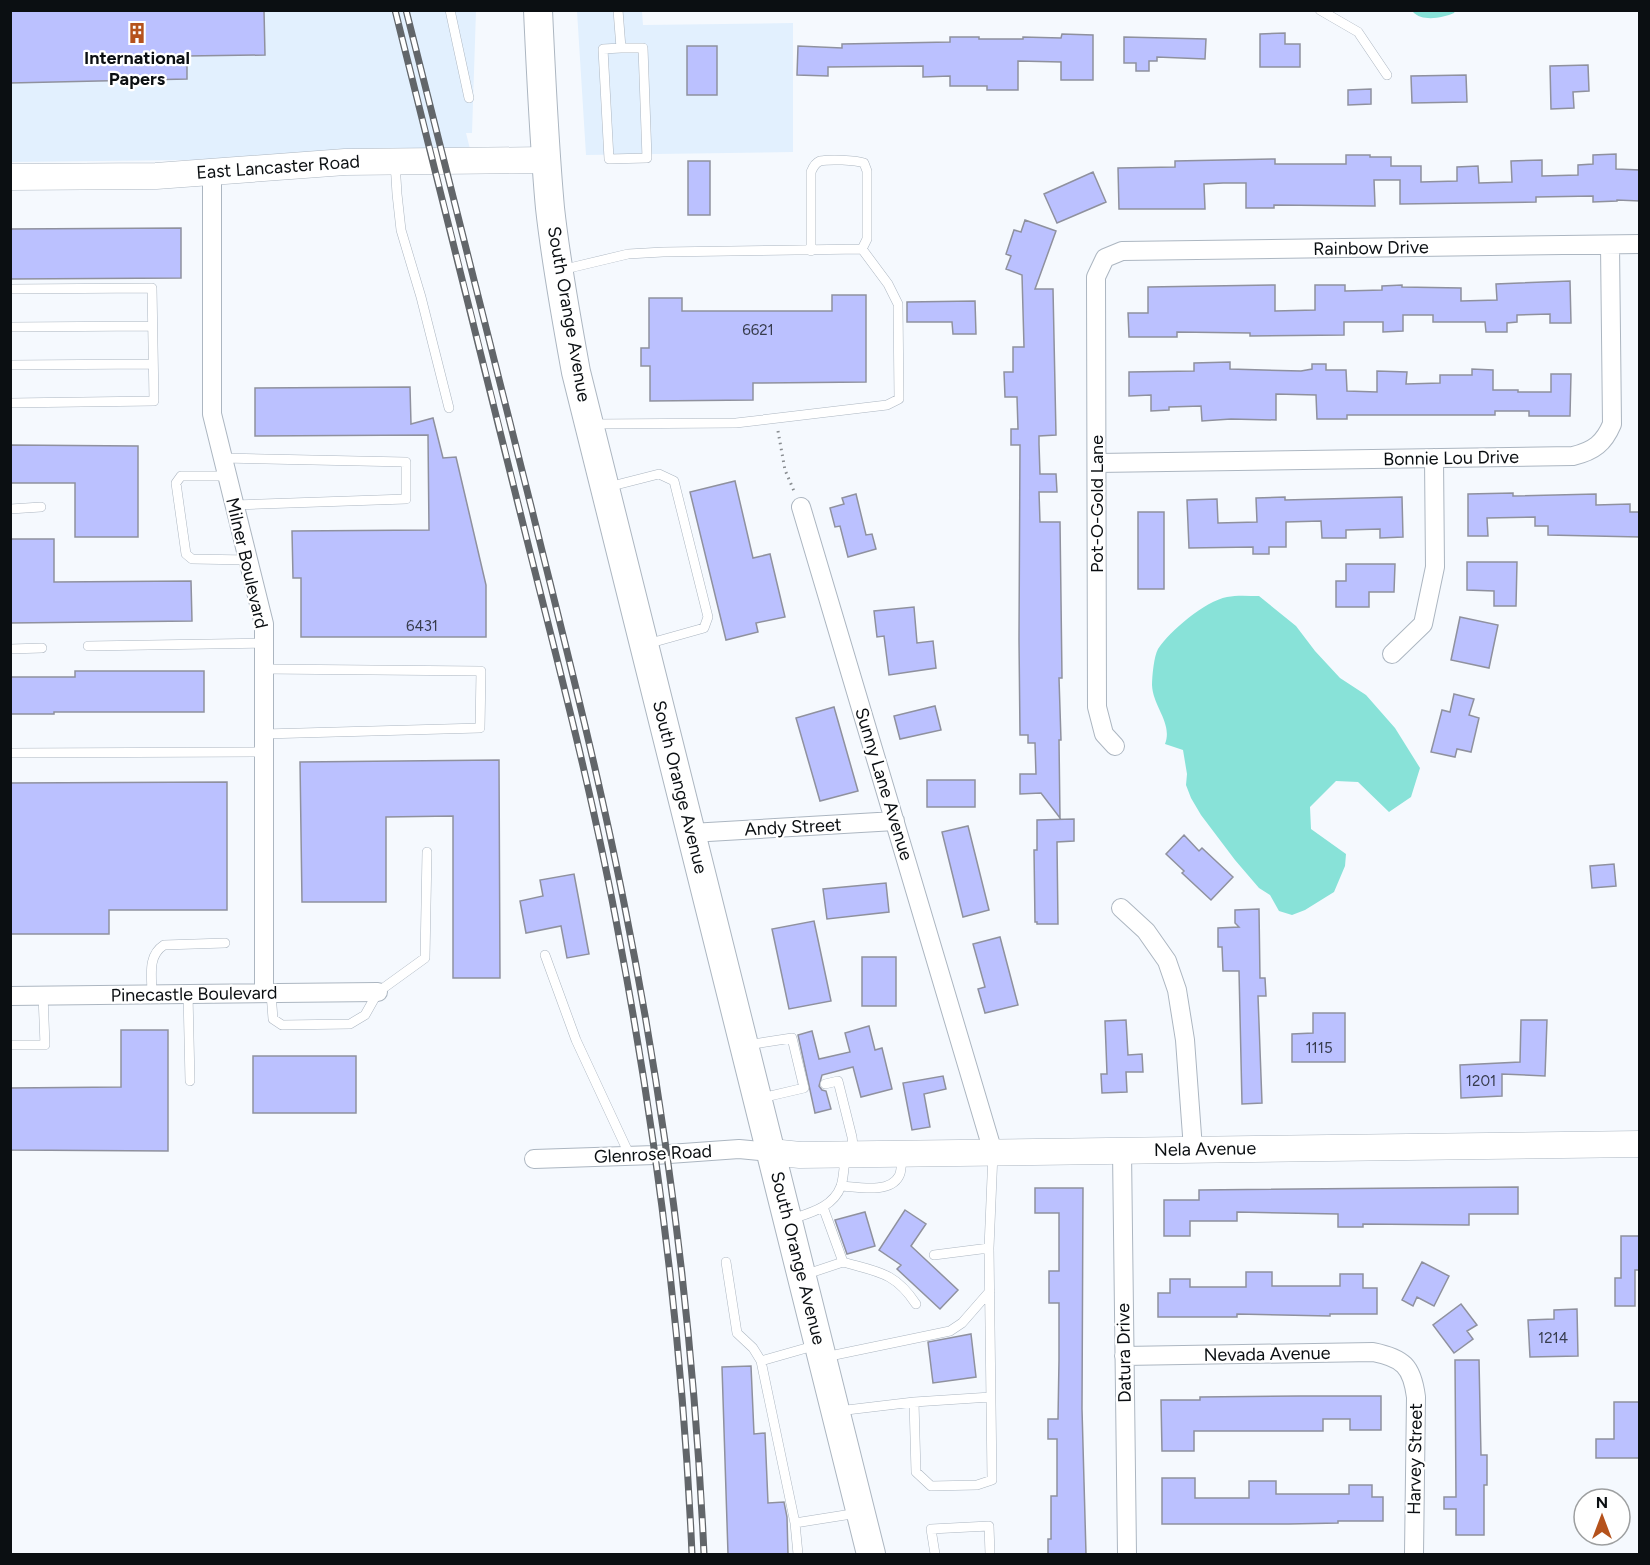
<svg xmlns="http://www.w3.org/2000/svg" width="1650" height="1565" viewBox="0 0 1650 1565" font-family="Figtree,sans-serif">
<style>
.built{fill:#e2f0fe}
.water{fill:#88e2d8}
.building{fill:#bbc1ff;stroke:#8f919e;stroke-width:1.5}
.lines{fill:none;stroke-linecap:round;stroke-linejoin:round}
.lane-casing{stroke:#acb6c1;stroke-width:10}
.street-casing{stroke:#acb6c1;stroke-width:20}
.secondary-casing{stroke:#acb6c1;stroke-width:27}
.primary-casing{stroke:#acb6c1;stroke-width:30}
.path{stroke:#898d91;stroke-width:3;stroke-dasharray:1.5 4.5;stroke-linecap:butt}
.lane{stroke:#fff;stroke-width:9}
.street{stroke:#fff;stroke-width:18}
.secondary{stroke:#fff;stroke-width:26}
.primary{stroke:#fff;stroke-width:28}
.rail-casing{stroke:#62666a;stroke-width:7}
.rail{stroke:#fff;stroke-width:4.5;stroke-dasharray:14;stroke-linecap:butt}
.labels{text-anchor:middle;dominant-baseline:central;stroke-width:4.5;stroke-linejoin:round;paint-order:stroke}
.number-label{font-size:15px;fill:#373c4d}
.poi-label{font-size:18px;font-weight:bold;fill:#0b0f12;stroke:#fff}
.street-label{font-size:18px;fill:#0b0f12;stroke:#fff}
</style>
<rect width="100%" height="100%" fill="#f5f9fe"/>
<path class="built" d="M10 11H476L472 133H466L472 157 11 162Z
M577 11H642L643 25 793 23V152L586 155Z"/>
<path class="water" d="M1401 11 1455 10V11L1454 13C1443 18 1422 22 1413 12Z
M1259 596 1296 626 1315 651 1340 678 1366 695 1395 728 1420 768 1411 797 1389 812 1358 782 1336 781 1310 807 1311 829 1346 854 1345 866 1334 892 1305 910 1292 915 1279 911 1270 895 1259 888 1235 860 1201 815 1191 798 1186 785 1187 774 1183 750 1165 744C1173 723 1153 707 1152 685 1152 676 1154 656 1158 649 1170 631 1205 601 1227 597 1237 595 1248 596 1259 596Z"/>
<path class="building" d="M10 10H264L265 55 187 56V79L10 83Z
M1285 33V44H1300V67H1260V34Z
M1062 34 1093 35V80H1061V62L1018 61V90H987V86H950V76L923 77V66L828 67V76L797 75 798 46 842 48V44L950 42V37H979V39H1023V37L1061 38Z
M1124 37 1206 39 1205 59 1157 57V61H1149V71H1136V63H1124Z
M687 46H717V95H687Z
M1588 65 1589 91 1573 92 1574 108 1551 109 1550 66Z
M1466 75 1467 102 1412 103 1411 76Z
M1371 89V104L1348 105V90Z
M1616 154V169L1640 170V201L1617 200V201L1593 202V196L1536 197V202L1400 204V180H1374L1375 206 1274 205V208H1246V183H1223L1204 184 1205 209H1119L1118 168 1175 167V161L1275 159V164H1346V155H1370V157H1391V166H1421V182L1457 181V167L1478 166 1479 183 1512 182 1511 161 1542 160V176L1578 175V165L1593 164V155Z
M688 161H710V215H688Z
M1093 172 1106 202 1057 223 1044 194Z
M1025 220 1056 231 1035 289H1053L1056 435 1039 436V444L1040 474H1056L1057 492H1039L1040 522H1060L1062 678H1059L1061 740H1059L1060 818 1041 793 1020 794V774H1036L1035 743H1028V735H1020L1019 639 1020 445H1011V429H1018L1017 397H1005L1004 372H1013V347H1024L1022 275 1006 269 1011 256 1006 254 1014 230 1021 232Z
M181 228V278L10 279V229Z
M1570 281 1571 323H1550V314L1517 315V322L1507 323V332H1486L1485 322H1433V315H1403V331L1383 332V322H1344V335L1250 336V333L1177 332V337H1129L1128 313H1148V287L1275 285V311L1315 310V285H1345V291L1382 290V286L1402 285V287L1461 288V301L1497 300 1496 284Z
M832 295H866V382L753 383V400L650 401V366H641V348H649V298H682V311H832Z
M975 301 976 334H953L952 322H907V302Z
M1230 362V369L1301 371 1312 369V364H1326V370H1346L1347 391 1377 392V371L1407 372 1406 384 1440 383V375H1472V369L1493 370V390H1518V392H1551V374H1571L1570 416H1529V411H1495V415H1347V419H1317L1316 395 1276 394V420L1231 419 1202 421 1201 406 1169 407V410L1151 411V395L1129 396V372L1194 371V363Z
M410 387 411 424 433 418 443 458 456 457 486 585V637H301V578H293L292 531 429 530 428 435 255 436V388Z
M10 445 138 446V537H75V483H10Z
M735 481 753 558 770 554 785 617 756 623 758 632 726 640 690 492Z
M1513 493V496L1596 494V505L1630 504V512H1640V537L1548 535V526H1535V517L1487 518 1488 536H1468V494Z
M856 494 866 535 872 534 876 549 848 557 840 526 835 527 830 508 844 504 842 498Z
M1285 497V500L1402 497 1403 537 1380 538V529L1346 530V538H1322L1321 521 1286 522V547H1269V554H1253V547L1189 548 1187 500 1217 499 1218 523 1257 522 1256 498Z
M1138 512H1164V589H1138Z
M10 539H54V582L191 581 192 621 10 623Z
M1467 562H1517L1516 606H1494V591L1467 590Z
M1346 564H1395L1394 592H1369V607H1336V581H1346Z
M914 607 917 643 933 641 936 668 889 675 884 636 877 637 874 611Z
M1460 617 1498 625 1489 668 1451 660Z
M75 671H204V712H54V714H10V677H75Z
M1454 694 1474 699 1469 715 1479 718 1471 752 1457 749 1455 757 1431 752 1442 710 1450 712Z
M935 706 941 730 900 739 894 716Z
M834 707 858 791 820 801 796 718Z
M499 760 500 978H453V816L386 817V902H302L300 762Z
M927 780H975V807H927Z
M227 782V910H109V934H10V783Z
M1074 819V841L1057 842 1058 924H1037V922H1035L1034 850H1037V820Z
M968 826 989 910 963 917 942 832Z
M1184 835 1199 851 1202 848 1233 877 1211 900 1182 873 1184 871 1166 854Z
M1614 864 1616 886 1592 888 1590 866Z
M574 874 589 954 567 958 561 926 526 933 520 901 543 896 540 880Z
M886 883 889 912 827 919 823 889Z
M1259 909 1260 978H1265L1266 996H1258L1262 1103 1242 1104 1239 971H1223L1222 947H1218V928L1239 927 1235 923V910Z
M814 921 831 1001 789 1009 772 929Z
M1000 937 1018 1005 985 1013 978 989 985 987 973 944Z
M862 957H896V1006H862Z
M1313 1013H1345V1062H1292V1034L1313 1033Z
M1126 1020 1128 1055 1142 1054 1143 1072H1126L1127 1092 1102 1093 1101 1074H1107L1105 1021Z
M1521 1020H1547L1545 1076 1502 1074V1096L1461 1098 1460 1065 1520 1062Z
M869 1026 875 1050 882 1048 892 1089 861 1097 853 1067 822 1075 819 1086 822 1090 826 1091 831 1109 815 1113 798 1035 812 1031 819 1059 850 1052 845 1033Z
M121 1030H168V1151L10 1150V1088L121 1087Z
M253 1056H356V1113H253Z
M943 1076 946 1089 924 1094 930 1127 912 1130 903 1083Z
M1518 1187V1214H1469V1225L1363 1224V1227H1338V1214L1237 1212V1221H1190V1236H1164V1200H1199V1190Z
M1035 1188H1083L1082 1409 1086 1554H1048V1539H1051V1496H1057V1439H1048V1419H1058L1059 1360V1303H1049V1271H1059V1213H1035Z
M905 1210 926 1224 911 1246 958 1290 940 1309 897 1269 901 1265 879 1250Z
M865 1212 875 1246 847 1254 835 1220Z
M1621 1236H1640V1270H1635V1306H1615V1278H1621Z
M1422 1262 1449 1276 1434 1306 1417 1297 1413 1306 1402 1300Z
M1246 1272H1272V1286H1340V1274H1363V1288H1377V1314H1330V1316L1237 1314V1317H1158V1293H1170V1279H1190V1287H1246Z
M1461 1304 1477 1325 1467 1331 1473 1339 1454 1353 1433 1325Z
M1577 1309 1578 1356 1530 1357 1528 1320 1554 1319V1310Z
M971 1334 976 1377 933 1383 928 1342Z
M1455 1360H1479L1481 1455H1487V1485H1484V1535H1456V1509H1444V1497H1456Z
M751 1366 754 1434 765 1433 768 1503 784 1502 787 1517 788 1554H728L722 1367Z
M1299 1396H1381V1430H1350V1419H1323V1431H1194V1451H1162L1161 1400H1200V1397Z
M1614 1402H1640V1458H1596V1439H1614Z
M1162 1478H1195V1498H1249V1481H1276V1494H1349V1485H1372V1497H1383V1521H1338V1523L1289 1524H1162Z"/>
<g class="lines">
<defs>
<path id="lane" d="M450 10 469 98
M618 10 621 48
M1320 10 1358 32 1387 75
M621 48H643L647 158 609 159 603 49Z
M395 162 397 194 401 230 421 297 449 408
M561 270 628 254 663 252 862 249 867 239V171L864 163C855 160 830 159 820 161 815 163 813 167 811 172V251
M10 289 152 288 154 401 10 403
M10 327 152 326
M10 365 153 364
M593 424 736 423 887 405 899 399 898 304 888 284 862 249
M223 458 406 462V499L235 505
M227 476H181L176 483 186 554 192 559 249 560
M608 487 659 474 674 481 708 617 704 628 647 644
M10 509 41 507
M88 646 264 643
M10 649 42 648
M264 669 481 671 480 728 264 734
M10 753 264 752
M545 955 576 1040 630 1156
M271 993 273 1019 282 1025 350 1024 365 1015 378 992 425 958 427 852
M152 994C152 976 147 956 164 945L225 943
M188 994 190 1081
M10 1045H45L43 995
M747 1045 792 1038 804 1088 761 1098
M825 1084 838 1081 852 1137 854 1154
M841 1186C857 1187 890 1194 899 1176 902 1171 901 1162 902 1157
M789 1220C809 1213 833 1208 841 1186 844 1177 844 1166 845 1156
M934 1255 989 1248 993 1153
M726 1262 737 1333 753 1348 761 1361
M843 1262C878 1272 895 1272 916 1304
M804 1275 843 1262 823 1207
M825 1357 950 1331 962 1323 990 1291
M914 1402 916 1472 931 1486 977 1485 992 1480 989 1248
M838 1411 914 1402 991 1397
M795 1523 858 1513
M798 1554 795 1523 761 1361 817 1345
M935 1554 931 1529 989 1526 990 1554"/>
<path id="street" d="M212 171V414L264 624V993
M1097 463 1573 456C1594 451 1604 443 1612 424L1610 245
M801 507 993 1152
M1392 654 1423 624 1435 567 1434 458
M1115 746 1104 734 1097 707 1096 277 1105 258 1122 251 1640 244
M691 833 895 821
M1121 908 1146 931 1167 961 1177 990 1185 1040 1193 1149
M10 996 378 992
M1122 1151 1127 1554
M534 1159 655 1155 739 1149 771 1152
M1124 1356 1373 1352C1403 1358 1412 1366 1416 1397L1414 1554"/>
<path id="secondary" d="M10 177 156 176 345 162 546 160
M771 1152 800 1155 1640 1144"/>
<path id="primary" d="M538 10C541 76 544 142 550 208 556 263 566 317 576 372L871 1554"/>
</defs>
<use href="#lane" class="lane-casing"/>
<use href="#street" class="street-casing"/>
<use href="#secondary" class="secondary-casing"/>
<use href="#primary" class="primary-casing"/>
<path class="path" d="M778 431 785 470 794 491"/>
<use href="#lane" class="lane"/>
<use href="#street" class="street"/>
<use href="#secondary" class="secondary"/>
<use href="#primary" class="primary"/>
<defs>
<path id="rail" d="M395 10C440 190 485 369 529 548 562 679 596 809 620 942 658 1144 683 1349 692 1554
M406 10C448 177 490 343 532 510 564 640 598 771 624 903 667 1117 694 1336 704 1554"/>
</defs>
<use href="#rail" class="rail-casing"/>
<use href="#rail" class="rail"/>
</g>
<defs>
<symbol id="building-bare" viewBox="-9 -9 18 18"><path d="M-4-6H4V6H1V3H-1V6H-4ZM-2.5-4.3h1.7v1.8h-1.7ZM.8-4.3h1.7v1.8H.8ZM-2.5-1h1.7V.8h-1.7ZM.8-1h1.7V.8H.8Z" fill="#b5521c" stroke="#fff" stroke-width="2.5" paint-order="stroke"/></symbol>
</defs>
<g fill-rule="evenodd">
<use href="#building-bare" x="122" y="18" width="30" height="30"/>
</g>
<g class="labels">
<g class="number-label">
<text x="758" y="330">6621</text>
<text x="422" y="626">6431</text>
<text x="1319" y="1048">1115</text>
<text x="1481" y="1081">1201</text>
<text x="1553" y="1338">1214</text>
</g>
<g class="poi-label">
<text x="137" y="58">International<tspan x="137" dy="21">Papers</tspan></text>
</g>
<g class="street-label">
<text transform="translate(278 167) rotate(-4)">East Lancaster Road</text>
<text transform="translate(1371 248) rotate(-1)">Rainbow Drive</text>
<text transform="translate(569 314) rotate(80)">South Orange Avenue</text>
<text transform="translate(1451 458) rotate(-1)">Bonnie Lou Drive</text>
<text transform="translate(1097 504) rotate(-90)">Pot-O-Gold Lane</text>
<text transform="translate(247 563) rotate(77)">Milner Boulevard</text>
<text transform="translate(884 784) rotate(73)">Sunny Lane Avenue</text>
<text transform="translate(680 787) rotate(76)">South Orange Avenue</text>
<text transform="translate(793 827) rotate(-3)">Andy Street</text>
<text transform="translate(194 994) rotate(-1)">Pinecastle Boulevard</text>
<text transform="translate(1205 1149) rotate(-1)">Nela Avenue</text>
<text transform="translate(653 1154) rotate(-3)">Glenrose Road</text>
<text transform="translate(798 1258) rotate(76)">South Orange Avenue</text>
<text transform="translate(1124 1353) rotate(-91)">Datura Drive</text>
<text transform="translate(1267 1354) rotate(-1)">Nevada Avenue</text>
<text transform="translate(1415 1459) rotate(-89)">Harvey Street</text>
</g>
</g>
<rect width="1650" height="1565" fill="none" stroke="#0b0f12" stroke-width="24"/>
<g transform="translate(1602 1517)"><circle r="28" fill="#ffffff" stroke="#9d9fa0" stroke-width="1.5"/>
<path d="M0-4.5L10 22L0 15L-10 22Z" fill="#b5521c"/>
<text y="-9" font-size="16" font-weight="bold" text-anchor="middle" fill="#0b0f12">N</text>
</g>
</svg>
